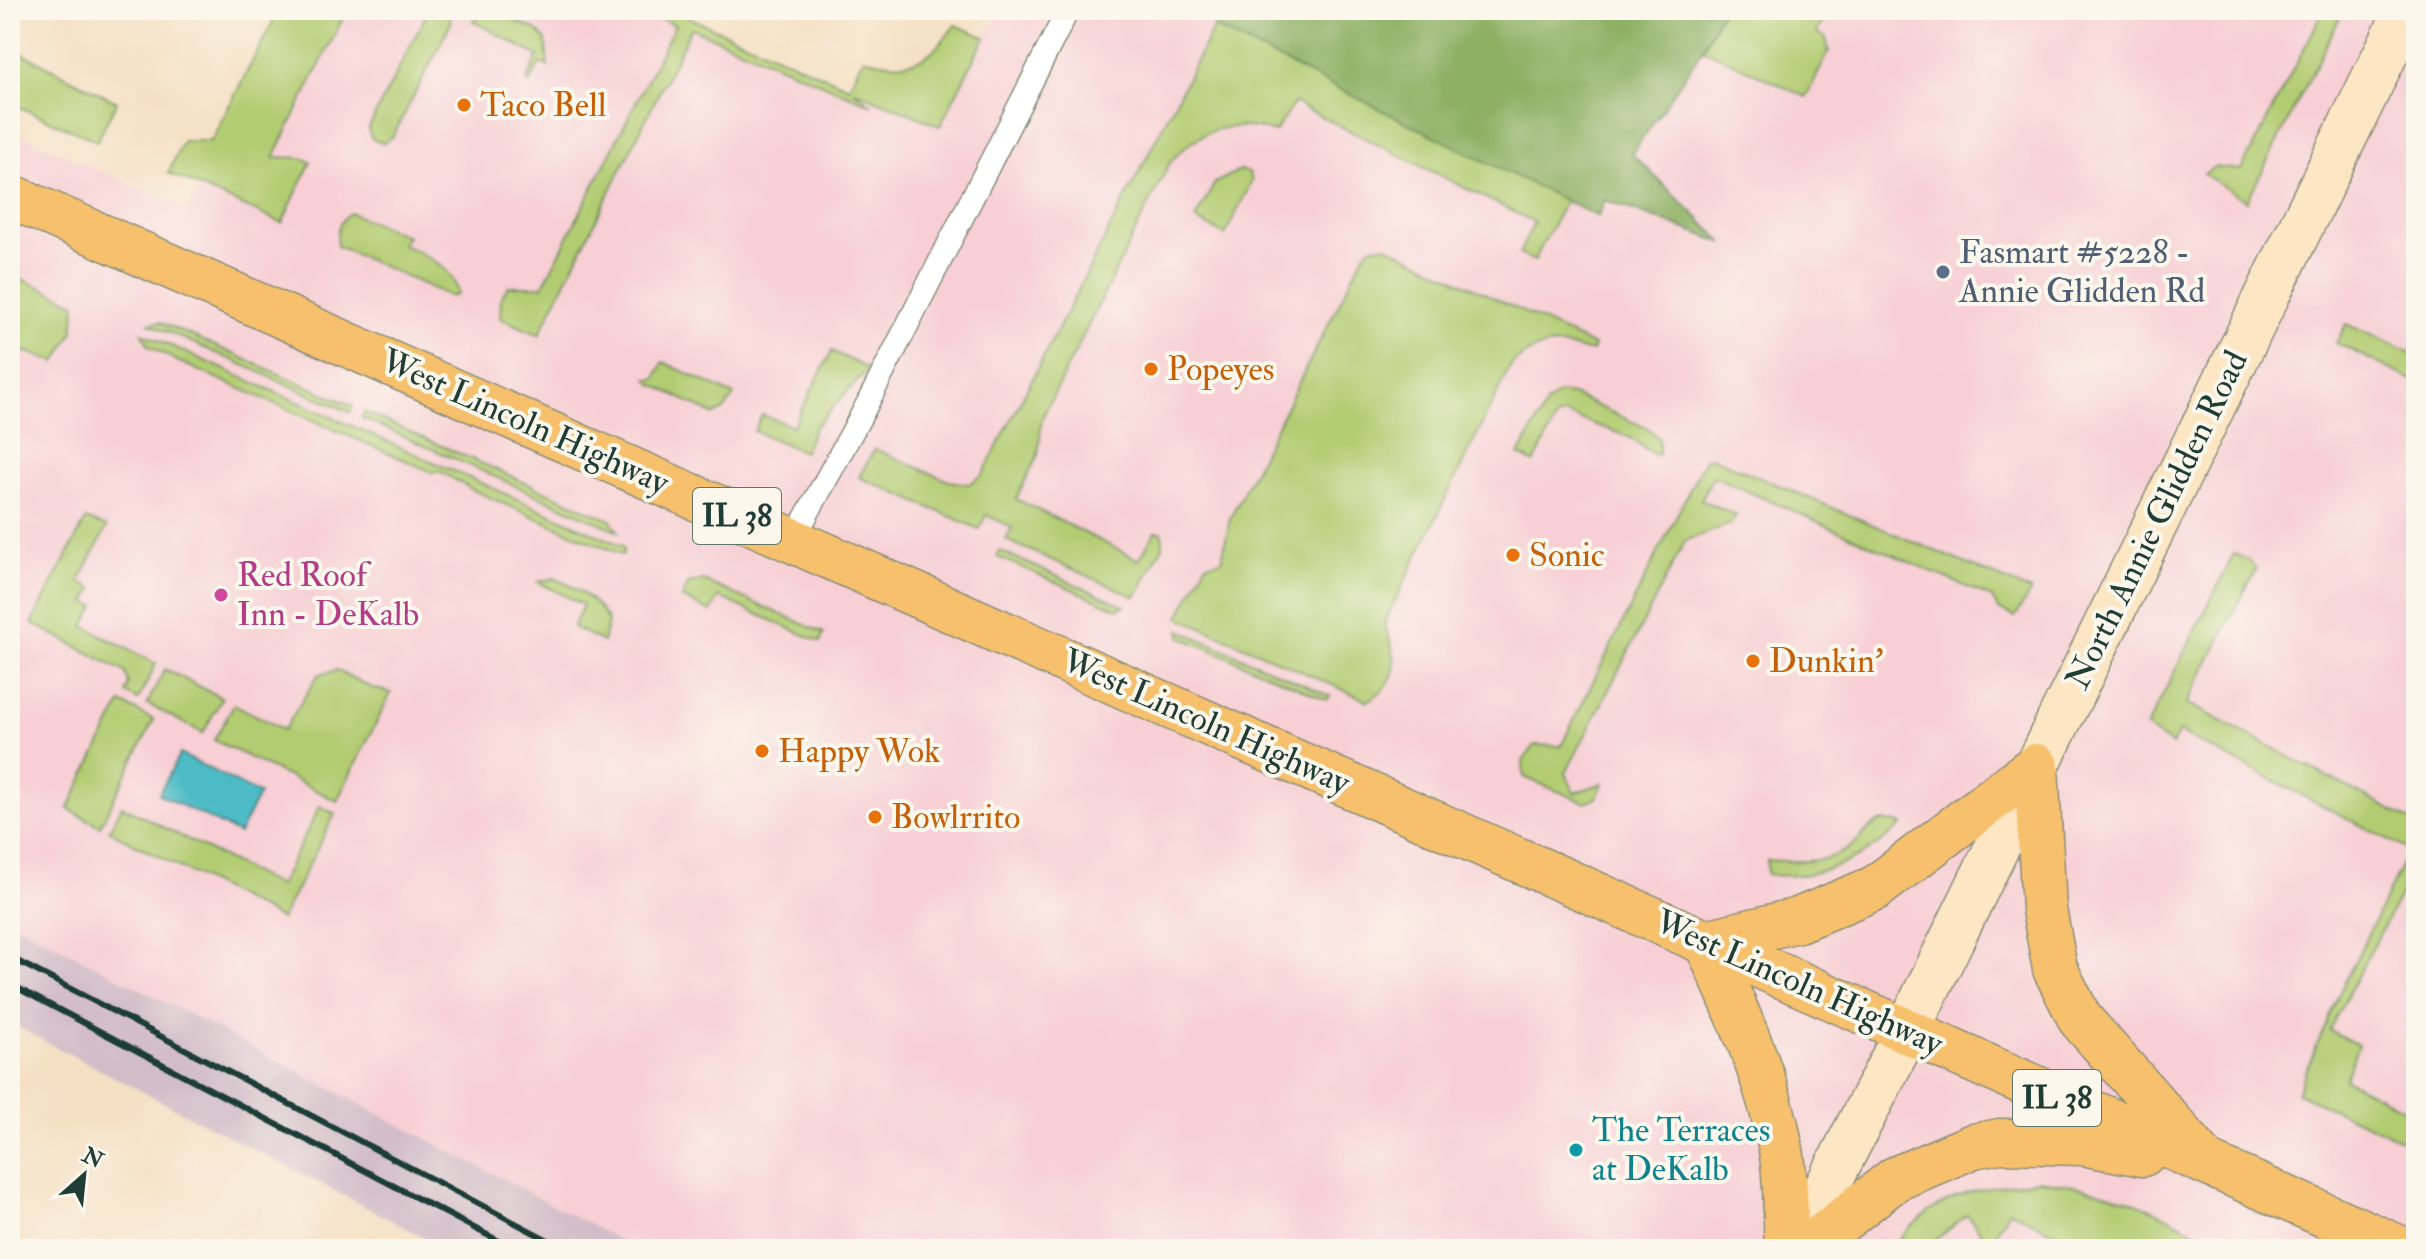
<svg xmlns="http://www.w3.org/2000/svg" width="2426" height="1259" viewBox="0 0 2426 1259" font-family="'IM FELL Double Pica',serif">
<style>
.built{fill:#f7cfd4}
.industrial{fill:#d2bdc8}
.green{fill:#b2cc72;stroke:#688453;stroke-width:2}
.forest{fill:#8db064;stroke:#56764c;stroke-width:2}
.water{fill:#4dbbc6;stroke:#367c7d;stroke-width:2}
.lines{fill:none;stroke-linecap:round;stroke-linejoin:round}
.lane-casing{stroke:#8a8e7c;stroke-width:25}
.secondary-casing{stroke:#8a8e7c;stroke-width:47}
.primary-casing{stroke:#8a8e7c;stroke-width:47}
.lane{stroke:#fff;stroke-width:22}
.secondary{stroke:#fce6c4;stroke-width:44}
.primary{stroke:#f7c06c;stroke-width:44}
.rail{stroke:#1f3d34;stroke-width:6}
.food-dot{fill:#e8710a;stroke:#fbf7ec;stroke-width:3}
.service-dot{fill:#5c6f8a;stroke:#fbf7ec;stroke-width:3}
.hotel-dot{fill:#d1479c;stroke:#fbf7ec;stroke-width:3}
.culture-dot{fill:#0f9aa8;stroke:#fbf7ec;stroke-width:3}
.labels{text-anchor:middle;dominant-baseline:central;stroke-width:8;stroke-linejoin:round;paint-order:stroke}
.shield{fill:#fbf7ec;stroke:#61756b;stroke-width:2}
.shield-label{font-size:32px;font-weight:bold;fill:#1f3d34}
.food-label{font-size:34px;fill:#c56008;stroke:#fbf7ec;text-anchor:start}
.service-label{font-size:34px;fill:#4e5e75;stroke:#fbf7ec;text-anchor:start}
.street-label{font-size:34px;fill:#1f3d34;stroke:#fbf7ec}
.hotel-label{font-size:34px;fill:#b23c85;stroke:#fbf7ec;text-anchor:start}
.culture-label{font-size:34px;fill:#0d838f;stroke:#fbf7ec;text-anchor:start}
</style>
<rect width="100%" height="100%" fill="#fbf7ec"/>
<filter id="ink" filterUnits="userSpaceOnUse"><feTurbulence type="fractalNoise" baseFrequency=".0125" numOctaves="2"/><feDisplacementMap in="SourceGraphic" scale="16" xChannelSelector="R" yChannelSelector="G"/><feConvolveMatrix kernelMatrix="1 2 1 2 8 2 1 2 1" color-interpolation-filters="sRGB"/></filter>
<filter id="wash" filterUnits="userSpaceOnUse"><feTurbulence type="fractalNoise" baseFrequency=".006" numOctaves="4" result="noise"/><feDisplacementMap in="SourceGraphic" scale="32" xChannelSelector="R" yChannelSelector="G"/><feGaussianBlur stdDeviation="1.8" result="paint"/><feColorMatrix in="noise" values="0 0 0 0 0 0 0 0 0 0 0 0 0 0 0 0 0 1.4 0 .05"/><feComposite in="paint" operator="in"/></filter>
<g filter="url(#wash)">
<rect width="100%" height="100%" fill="#f5e0c4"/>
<path class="built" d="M287 10H665L940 126 1000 10H2416V1249H635L10 921V130L188 210Z"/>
<path class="industrial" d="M10 921 623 1242 635 1249H447L23 1030 10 1023Z"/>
<path class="green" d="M279 10H347L274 157 302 158 311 162 282 223 168 173 183 141H211Z
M432 10H448L451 23 393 136 383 143 372 139 368 129 427 13Z
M488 10 535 29 546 40 548 66 540 63 530 83 527 81 538 56 473 21Z
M640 10H672L849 87 863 58C912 70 926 64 955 25L985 37 940 126 853 90 872 105 691 28 539 335 500 318 501 298 508 286H543L675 25Z
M1722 10H1829L1817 33 1826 38 1829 52 1806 97 1703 49Z
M2324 10H2344L2247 201 2204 174 2214 167 2241 170Z
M1214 27 1566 200 1534 261 1519 254 1534 222 1294 103 1275 132C1231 120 1199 127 1169 164L1042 418 1038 455 1016 499 1139 560 1155 532H1162L1163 546 1136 597 1006 540 1012 527 986 515 979 529 859 477 875 449 949 481 969 484 983 474Z
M10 47 117 102 97 141 10 103Z
M1240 170 1249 172 1252 181 1225 235 1195 219 1215 183Z
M350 213 407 236 402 244C426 256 452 265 458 293L451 297 337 246C336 232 338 221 350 213Z
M1385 245 1594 346 1592 351H1587C1556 341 1536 343 1511 365L1384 624C1398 657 1403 680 1368 701L1179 617 1206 564 1222 560 1230 518 1362 258 1369 248Z
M10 274 76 303 73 332 56 362 24 351 10 377Z
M160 322 353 406 350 412 148 323Z
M2346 324 2416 355V382L2336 343Z
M142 333 623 546 624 551 622 555 475 491 439 471 434 473 177 361 149 346Z
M832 351 868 369 814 428 804 452 754 431 762 415 793 426Z
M663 362 734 395 724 410 714 415 652 384 648 379H655Z
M1559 393 1573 395 1649 429 1659 439V454L1655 455 1627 436 1565 414 1557 417 1534 463 1519 455 1547 403Z
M364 412 611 520 618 531 362 418Z
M1711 457 2031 591 2015 617 1998 609 1992 598 1713 476 1701 500 1736 515 1731 524 1685 541 1566 773 1574 793 1603 783 1597 798 1586 803 1524 777 1523 761 1535 745 1561 746 1705 459Z
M86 519 107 527 79 581 93 589 86 602 95 606 84 626 156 664 138 700 126 693 129 683 125 672 32 623Z
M1000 551 1125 606 1118 609 997 557Z
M2234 554 2249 560 2256 569 2187 703 2416 823V865L2329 1030 2358 1045 2345 1079 2416 1115V1146L2297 1093 2337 998 2409 850 2179 732 2172 745 2146 728Z
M554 578C575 587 599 601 608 622L603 642 573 627 583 605 538 582Z
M702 580 824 633 820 642 719 597 711 612 682 598 688 584Z
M1180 630 1330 696 1327 700 1181 637Z
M165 669 222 698 203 733 147 704Z
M337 670 372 688 391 693 337 801 214 740 234 704 284 730 318 675Z
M121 703 154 720 100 826 68 809Z
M122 806 279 886 320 806 335 814 281 919 109 831Z
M1882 821 1903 824C1869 857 1815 883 1767 874V860C1797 862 1829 865 1853 845 1864 836 1868 825 1882 821Z
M2039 1180C2097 1187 2158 1205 2206 1240V1249H2087L2009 1210 1990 1243 1967 1215 1924 1249H1891C1934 1194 1973 1189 2039 1180Z"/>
<path class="forest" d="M1222 10H1722L1703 49 1632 154 1724 243 1605 200 1598 217 1214 27Z"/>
<path class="water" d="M180 754 259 794 239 834 159 794Z"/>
</g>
<g filter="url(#ink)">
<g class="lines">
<defs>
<path id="lane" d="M793 540 862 414 1068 10"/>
<path id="secondary" d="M1795 1249 1907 1031 2407 10"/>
<path id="primary" d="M10 196 2402 1249
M2036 766 2044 909 2055 969 2080 1019 2199 1154
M1706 942 1798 920 1875 888 2036 766
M1706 942C1736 1010 1768 1076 1781 1150 1787 1182 1785 1217 1787 1249
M1806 1249 1895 1179 1973 1146 2000 1141 2082 1143 2143 1154"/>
</defs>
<use href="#lane" class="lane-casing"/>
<use href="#secondary" class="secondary-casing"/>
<use href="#primary" class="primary-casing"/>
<use href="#lane" class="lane"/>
<use href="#secondary" class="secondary"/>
<use href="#primary" class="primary"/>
<path class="rail" d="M10 957 565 1249
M10 984 514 1249"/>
</g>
</g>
<g class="food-dot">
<circle cx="464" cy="105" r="8"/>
<circle cx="1151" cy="369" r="8"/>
<circle cx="1513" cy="555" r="8"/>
<circle cx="1753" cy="661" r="8"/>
<circle cx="762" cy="751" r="8"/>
<circle cx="875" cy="817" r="8"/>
</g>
<circle class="service-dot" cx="1943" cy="272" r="8"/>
<circle class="hotel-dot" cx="221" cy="595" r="8"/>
<circle class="culture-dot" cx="1576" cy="1150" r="8"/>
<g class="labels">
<g class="shield">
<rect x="693" y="488" width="88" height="56" rx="6"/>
<rect x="2013" y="1070" width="88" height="56" rx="6"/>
</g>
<g class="shield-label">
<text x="737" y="516">IL 38</text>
<text x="2057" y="1098">IL 38</text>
</g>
<g class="food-label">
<text x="480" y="105">Taco Bell</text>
<text x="1167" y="369">Popeyes</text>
<text x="1529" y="555">Sonic</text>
<text x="1769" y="661">Dunkin'</text>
<text x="778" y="751">Happy Wok</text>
<text x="891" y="817">Bowlrrito</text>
</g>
<g class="service-label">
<text x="1959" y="252">Fasmart #5228 -<tspan x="1959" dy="39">Annie Glidden Rd</tspan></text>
</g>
<g class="street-label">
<text transform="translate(525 422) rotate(24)">West Lincoln Highway</text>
<text transform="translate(2157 520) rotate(-64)">North Annie Glidden Road</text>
<text transform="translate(1206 722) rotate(24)">West Lincoln Highway</text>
<text transform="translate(1799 983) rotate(24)">West Lincoln Highway</text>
</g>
<g class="hotel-label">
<text x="237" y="575">Red Roof<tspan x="237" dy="39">Inn - DeKalb</tspan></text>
</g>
<g class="culture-label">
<text x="1592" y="1130">The Terraces<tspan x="1592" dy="39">at DeKalb</tspan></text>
</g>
</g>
<rect width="2426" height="1259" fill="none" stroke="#fbf7ec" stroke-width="40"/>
<g transform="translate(84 1175) rotate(27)" stroke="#fbf7ec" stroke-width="6" paint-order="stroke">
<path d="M0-6L14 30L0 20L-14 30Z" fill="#1f3d34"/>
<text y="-12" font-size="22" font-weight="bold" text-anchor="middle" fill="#1f3d34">N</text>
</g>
</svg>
